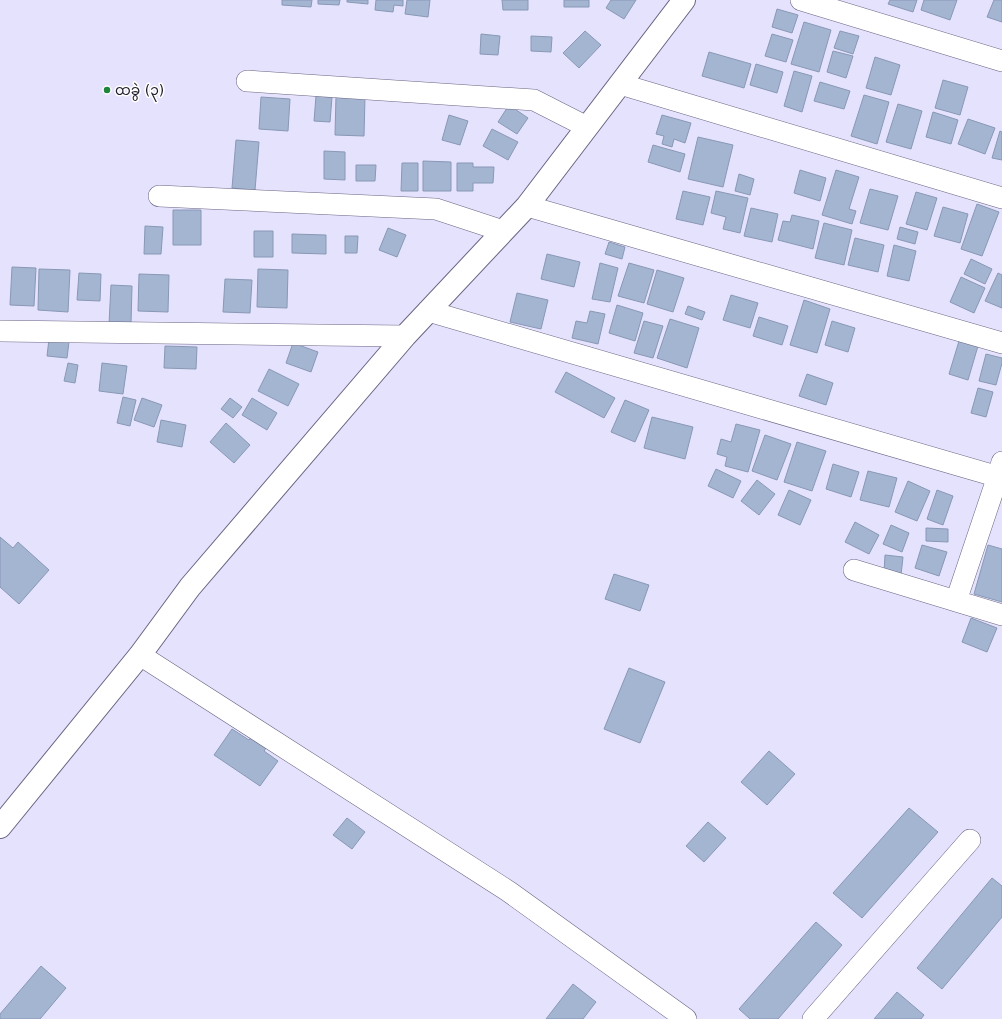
<svg xmlns="http://www.w3.org/2000/svg" width="1002" height="1019" viewBox="0 0 1002 1019" font-family="'DejaVu Sans','Noto Sans Myanmar',sans-serif">
<style>
.building{fill:#a4b5d2;stroke:#8898b5}
.lines{fill:none;stroke-linecap:round;stroke-linejoin:round}
.minor-casing{stroke:#696583;stroke-width:22}
.tertiary-casing{stroke:#696583;stroke-width:24}
.minor{stroke:#fff;stroke-width:21}
.tertiary{stroke:#fff;stroke-width:22}
.poi-dot{fill:#1e863c;stroke:#fff;stroke-width:1.5}
.labels{text-anchor:middle;dominant-baseline:central;stroke-width:3;stroke-linejoin:round;paint-order:stroke}
.poi-label{font-size:14px;fill:#1e1d29;stroke:#fff;text-anchor:start}
</style>
<rect width="100%" height="100%" fill="#e5e2fd"/>
<path class="building" d="M282 0H312L311 7 282 5Z
M318 0H340L339 5 318 4Z
M347 0H368V4L347 2Z
M376 0H403V6L394 5 393 12 375 10Z
M407 0H430L428 17 405 14Z
M502 0H528V10H503Z
M564 0H589V7H564Z
M611 0H636L624 19 606 8Z
M890 0H917L913 12 888 4Z
M924 0H957L950 20 921 10Z
M994 0H1002V22L987 17Z
M777 9 798 15 792 33 772 27Z
M804 22 831 30 819 72 791 64Z
M585 31 601 45 579 68 563 53Z
M840 31 859 36 853 54 834 48Z
M481 34 500 36 498 55 480 54Z
M772 34 793 40 786 62 765 56Z
M531 36 552 37 551 52 531 51Z
M833 51 853 56 846 78 827 72Z
M709 52 751 64 744 88 702 76Z
M875 57 900 65 891 95 866 88Z
M756 64 783 72 777 93 750 85Z
M794 71 812 76 802 112 784 106Z
M943 80 968 87 960 115 935 108Z
M820 82 850 91 844 109 814 101Z
M864 95 889 102 877 144 851 136Z
M316 96 332 97 330 122 314 121Z
M336 96 365 97 364 136 335 135Z
M261 97 290 99 288 131 259 129Z
M898 104 922 111 911 149 886 142Z
M509 105 528 118 517 134 498 122Z
M933 112 958 120 951 144 926 137Z
M449 115 468 121 460 145 442 140Z
M662 115 691 123 685 143 674 139 672 147 662 144 664 136 656 134Z
M968 119 995 128 985 154 958 144Z
M492 129 518 142 508 160 483 146Z
M1000 131 1002 132V160L992 158Z
M698 137 733 145 723 187 688 179Z
M236 140 259 142 255 190 232 188Z
M653 145 685 154 680 172 648 162Z
M324 151 345 152V180L324 179Z
M423 161 451 162V191H423Z
M402 163H418V191H401Z
M457 163H473V167H494L493 183H473V191H457Z
M356 165H376L375 181H356Z
M800 170 826 178 820 201 794 193Z
M836 170 859 177 849 209 856 211 852 224 822 215Z
M739 174 754 179 750 195 735 191Z
M870 189 898 196 888 230 860 223Z
M683 191 710 197 703 225 676 219Z
M716 191 748 198 740 233 723 229 726 217 711 213Z
M916 192 937 198 927 230 906 224Z
M977 204 999 212 982 256 961 249Z
M943 207 968 214 960 243 934 236Z
M751 208 778 214 772 242 744 236Z
M173 210H201V245H173Z
M792 215 819 221 813 249 778 240 783 221 790 222Z
M824 223 852 230 844 265 815 258Z
M145 226 163 227 161 254H144Z
M900 227 918 232 915 244 897 239Z
M388 228 406 235 397 257 379 250Z
M254 231H273V257H254Z
M292 234 326 235V254L292 253Z
M345 236H358L357 253H345Z
M855 238 884 245 878 272 848 265Z
M609 242 625 247 622 259 605 254Z
M894 245 916 251 909 281 887 276Z
M547 254 580 262 574 287 541 279Z
M971 259 992 269 985 284 964 274Z
M600 263 618 268 610 302 592 299Z
M629 263 654 270 644 303 618 296Z
M12 267 36 268 34 306 10 305Z
M39 269 70 270 68 312 38 310Z
M258 269 288 270 287 308 257 307Z
M657 270 684 278 673 312 647 304Z
M79 273 101 274 100 301 77 300Z
M998 273 1002 275V308L985 301Z
M139 274 169 275 168 312 138 311Z
M961 277 985 288 974 313 950 302Z
M225 279 252 280 250 313 223 312Z
M111 285 132 286 131 324H109Z
M517 293 548 300 541 329 510 322Z
M731 295 758 303 750 328 723 320Z
M804 300 830 309 817 353 790 345Z
M617 305 643 313 635 341 609 333Z
M688 306 705 312 702 320 685 314Z
M590 311 605 314 598 344 572 338 576 321 587 323Z
M759 317 788 326 782 345 753 336Z
M670 319 699 328 687 368 657 358Z
M644 321 663 326 653 358 634 353Z
M832 321 855 328 848 352 825 345Z
M49 339 69 342 67 358 47 356Z
M959 341 978 346 968 380 949 374Z
M293 343 318 352 311 372 286 363Z
M165 346 197 347 196 369 164 368Z
M986 354 1002 358V363L996 385 979 381Z
M68 363 78 365 75 383 64 381Z
M102 363 127 366 123 394 99 391Z
M269 369 299 384 288 406 258 391Z
M566 372 615 398 604 418 555 392Z
M807 374 833 383 826 405 799 396Z
M978 388 993 392 986 417 971 413Z
M123 397 136 400 130 426 117 423Z
M142 398 162 405 154 427 134 420Z
M230 398 242 407 233 418 221 409Z
M252 398 277 413 267 430 242 415Z
M625 400 649 410 635 442 611 432Z
M652 417 693 427 685 459 644 448Z
M161 420 186 425 182 447 157 442Z
M226 423 250 445 234 463 210 442Z
M736 424 760 430 748 472 725 466 727 457 717 454 721 439 731 442Z
M765 435 791 444 777 480 752 471Z
M797 442 826 451 812 491 784 482Z
M833 464 859 472 851 497 826 489Z
M716 469 741 481 733 498 708 486Z
M868 471 897 478 889 507 860 500Z
M757 480 775 494 759 515 741 501Z
M908 481 930 491 917 521 895 512Z
M789 490 811 500 800 525 778 515Z
M937 490 953 496 943 525 927 519Z
M855 522 879 535 869 554 845 542Z
M891 525 909 533 902 552 883 544Z
M926 528 948 529V542L926 541Z
M0 537 13 548 18 542 49 570 19 604 0 587Z
M922 545 947 552 939 576 915 568Z
M988 545 1002 549V602L974 594Z
M885 555 903 557 901 575 884 573Z
M614 574 649 585 640 611 605 599Z
M971 618 997 628 987 652 962 642Z
M629 668 665 682 640 743 604 729Z
M232 729 249 740 254 732 269 743 264 751 278 761 260 786 214 755Z
M769 751 795 774 767 805 741 782Z
M909 808 938 832 862 918 833 893Z
M347 818 365 832 352 849 333 835Z
M708 822 726 838 704 862 686 846Z
M992 878 1002 886V917L942 989 917 968Z
M816 922 842 945 778 1019H750L739 1009Z
M41 966 66 988 40 1019H0V1014Z
M573 984 596 1002 583 1019H546Z
M897 992 924 1015 921 1019H874Z"/>
<g class="lines">
<defs>
<path id="minor" d="M801 0 1002 61
M247 81 534 100 587 127
M620 84 1002 198
M159 196 436 209 503 231
M527 206 1002 343
M428 311 1002 478
M0 331 405 336
M854 570 1002 615
M956 601 998 476 1002 462
M140 655 508 891 686 1019
M813 1019 970 840"/>
<path id="tertiary" d="M0 827 140 655 190 587 405 336 527 206 684 0"/>
</defs>
<use href="#minor" class="minor-casing"/>
<use href="#tertiary" class="tertiary-casing"/>
<use href="#minor" class="minor"/>
<use href="#tertiary" class="tertiary"/>
</g>
<circle class="poi-dot" cx="107" cy="90" r="4"/>
<g class="labels">
<g class="poi-label">
<text x="115" y="90">ထခွဲ (၃)</text>
</g>
</g>
</svg>
